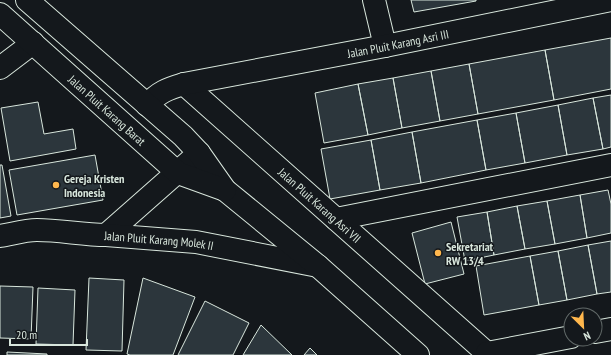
<svg xmlns="http://www.w3.org/2000/svg" width="611" height="355" viewBox="0 0 611 355" font-family="'PT Sans Narrow',sans-serif">
<style>
.building{fill:#2c363c;stroke:#d8e6dc}
.lines{fill:none;stroke-linecap:round;stroke-linejoin:round}
.minor-casing{stroke:#d8e6dc;stroke-width:24}
.tertiary-casing{stroke:#d8e6dc;stroke-width:24}
.minor{stroke:#14181c;stroke-width:22}
.tertiary{stroke:#14181c;stroke-width:22}
.poi-dot{fill:#ffb74d;stroke:#14181c;stroke-width:1.5}
.labels{text-anchor:middle;dominant-baseline:central;stroke-width:3;stroke-linejoin:round;paint-order:stroke}
.street-label{font-size:12px;fill:#d8e6dc;stroke:#14181c}
.poi-label{font-size:12px;font-weight:bold;fill:#d8e6dc;stroke:#14181c;text-anchor:start}
</style>
<rect width="100%" height="100%" fill="#14181c"/>
<path class="building" d="M411 0H476V1L414 12Z
M611 38V89L554 100 545 50Z
M545 50 554 100 478 114 469 64Z
M469 64 478 114 440 121 431 71Z
M431 71 440 121 402 128 393 78Z
M393 78 402 128 368 135 358 84Z
M358 84 368 135 324 143 315 93Z
M611 95V147L603 149 593 98Z
M593 98 603 149 567 155 558 105Z
M38 102 44 134 73 129 76 149 10 161 1 108Z
M558 105 567 155 525 163 516 113Z
M516 113 525 163 486 170 477 120Z
M477 120 486 170 421 183 412 132Z
M412 132 421 183 380 190 371 140Z
M371 140 380 190 330 199 321 149Z
M95 155 103 200 17 215 9 170Z
M0 165H2L11 216 0 218Z
M608 190 611 204V233L587 238 580 195Z
M580 195 587 238 555 244 547 201Z
M547 201 555 244 525 249 517 206Z
M517 206 525 249 494 255 487 212Z
M487 212 494 255 465 261 457 217Z
M451 222 464 274 425 284 412 233Z
M611 241V292L597 294 588 245Z
M588 245 597 294 567 300 558 251Z
M558 251 567 300 539 305 530 256Z
M530 256 539 305 484 315 476 266Z
M89 278 124 280 122 351 86 350Z
M143 278 195 297 173 355H130L127 354Z
M0 286 33 287 31 339 0 338Z
M38 288 75 290 73 345 36 344Z
M205 301 249 323 233 355H178Z
M261 325 292 355H243Z
M310 348 317 355H304Z
M7 352 47 354V355H7Z"/>
<g class="lines">
<defs>
<g id="minor">
<path d="M374 0 385 46"/>
<path d="M0 68 33 43"/>
<path id="s1" d="M184 84 489 355"/>
<path id="s2" d="M147 105C159 92 167 89 184 84L385 46 611 0"/>
<path d="M336 219 611 165"/>
<path d="M106 235 199 153"/>
<path id="s3" d="M0 236C12 234 25 230 37 230 60 230 83 235 106 235L196 242 318 266"/>
<path d="M595 332 611 329"/>
<path d="M487 353 571 337"/>
</g>
<g id="tertiary">
<path d="M27 0 183 136 199 153 225 190 318 266 418 355"/>
<path id="s4" d="M0 14 178 173 225 190"/>
</g>
</defs>
<use href="#minor" class="minor-casing"/>
<use href="#tertiary" class="tertiary-casing"/>
<use href="#minor" class="minor"/>
<use href="#tertiary" class="tertiary"/>
</g>
<g class="poi-dot">
<circle cx="56" cy="185" r="4"/>
<circle cx="438" cy="253" r="4"/>
</g>
<g class="labels">
<g class="street-label">
<text stroke="none"><textPath href="#s2" startOffset="261">Jalan Pluit Karang Asri III</textPath></text>
<text stroke="none"><textPath href="#s4" startOffset="144">Jalan Pluit Karang Barat</textPath></text>
<text stroke="none"><textPath href="#s1" startOffset="182">Jalan Pluit Karang Asri VII</textPath></text>
<text stroke="none"><textPath href="#s3" startOffset="160">Jalan Pluit Karang Molek II</textPath></text>
</g>
<g class="poi-label">
<text x="64" y="178">Gereja Kristen<tspan x="64" dy="14">Indonesia</tspan></text>
<text x="446" y="246">Sekretariat<tspan x="446" dy="14">RW 13/4</tspan></text>
</g>
</g>
<g transform="translate(583 327) rotate(156)"><circle r="19" fill="#14181c" stroke="#626a69"/>
<path d="M0-3L7 15L0 10L-7 15Z" fill="#ffb74d"/>
<text y="-6" font-size="11" font-weight="bold" text-anchor="middle" fill="#d8e6dc">N</text>
</g>
<path d="M10 339v6h77v-6" fill="none" stroke="#d8e6dc" stroke-width="2"/>
<text x="16" y="339" font-size="12" fill="#d8e6dc" stroke="#14181c" stroke-width="3" paint-order="stroke">20 m</text>
</svg>
